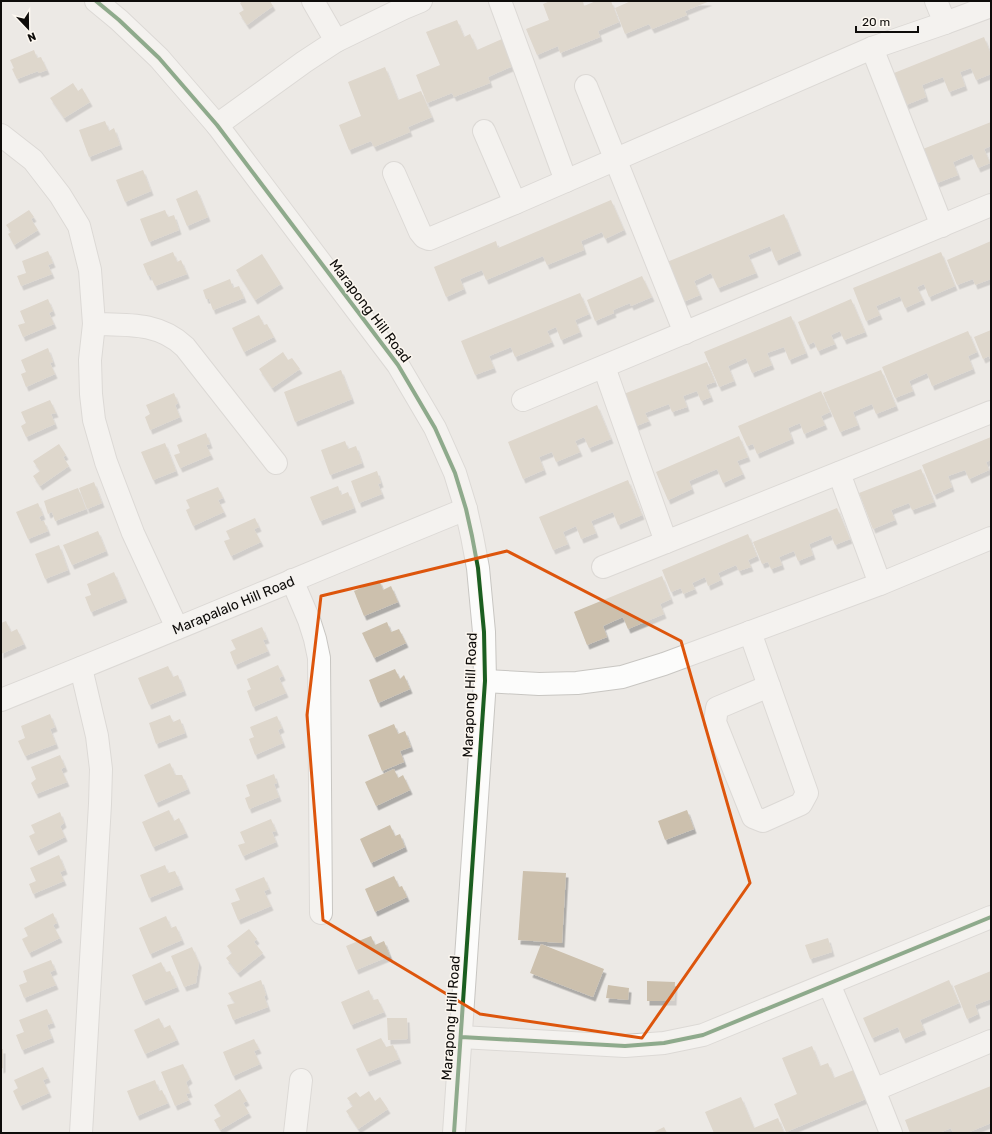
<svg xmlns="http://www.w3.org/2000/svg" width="992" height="1134" viewBox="0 0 992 1134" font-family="Rubik,sans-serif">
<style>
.building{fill:#ccc0ad;filter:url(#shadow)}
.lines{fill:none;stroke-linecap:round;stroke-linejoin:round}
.minor-casing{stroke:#c8c6c2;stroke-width:24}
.minor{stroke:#fcfcfb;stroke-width:22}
.cycleway-casing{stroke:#fcf7f0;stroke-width:6}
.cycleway{stroke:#1b5e20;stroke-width:4}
.marked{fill:none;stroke:#dd550c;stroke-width:3;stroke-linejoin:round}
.labels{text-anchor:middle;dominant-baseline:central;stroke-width:3;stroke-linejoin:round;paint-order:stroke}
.street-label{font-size:14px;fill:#0e0c0a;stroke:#fcf7f0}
</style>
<defs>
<filter id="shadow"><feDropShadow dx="2.5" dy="4.5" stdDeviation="0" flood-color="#0004"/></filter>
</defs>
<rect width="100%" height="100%" fill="#ece9e5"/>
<path class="building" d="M243 1H270L273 6 247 25 239 13 244 10 240 3Z
M550 1H583L584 6 596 1H611L619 22 598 31 600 37 560 53 558 46 537 55 526 29 549 20 543 4Z
M631 1H710L685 11 687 15 652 29 649 24 625 34 615 8Z
M457 20 464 37 470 34 477 50 502 39 513 66 488 77 490 83 454 97 452 93 427 103 416 75 440 65 426 32Z
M984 37 991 55V74L976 80 971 68 960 72 965 86 949 92 943 77 922 85 926 97 906 105 894 73Z
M34 50 37 58 41 57 47 70 39 73 38 71 17 79 12 69 14 68 10 60Z
M385 67 398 100 421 91 432 117 408 127 410 132 374 147 371 141 349 150 339 125 361 116 348 82Z
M73 83 78 91 82 88 90 102 64 118 50 98Z
M105 121 109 131 114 128 120 145 89 157 79 130Z
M991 122V146L984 149 990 163 978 168 972 154 953 162 958 175 937 183 923 149Z
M143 170 151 191 125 202 116 180Z
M197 190 208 217 187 226 176 199Z
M611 200 624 230 605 239 602 232 581 241 584 250 547 265 543 256 486 280 482 270 460 279 464 289 446 297 434 267 496 241 498 248Z
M29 210 34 217 31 219 38 230 14 245 8 234 11 232 6 225Z
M165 210 168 217 174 215 179 230 149 242 140 219Z
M784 214 799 251 776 261 770 246 748 255 756 273 718 288 711 273 694 281 700 295 678 304 662 264Z
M991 241V279L975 285 973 279 957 285 947 260Z
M48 251 53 263 48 265 52 274 21 286 17 276 26 273 22 261Z
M173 252 177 262 181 260 187 274 155 286 150 275 148 276 143 264Z
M941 252 955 286 929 297 924 284 917 287 923 300 905 308 900 296 876 306 880 315 866 321 853 288Z
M262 254 281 284 255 300 236 270Z
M642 276 652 297 631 306 630 303 613 310 614 313 595 321 587 300Z
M230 279 233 288 239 286 244 298 213 310 209 299H206L203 290Z
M580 293 589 314 575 320 580 332 561 340 556 327 547 331 552 342 515 357 511 347 489 356 494 368 475 375 461 341Z
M48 299 53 311 49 313 54 324 23 337 18 325 25 323 20 311Z
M851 299 865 332 844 340 840 331 831 335 835 344 818 351 814 342 808 345 798 322Z
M259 315 264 325 267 324 274 337 244 352 232 328Z
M791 316 806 353 789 360 784 347 767 353 772 365 752 373 746 358 728 366 734 381 719 387 704 352Z
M991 330V362L989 356 983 359 974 337Z
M968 331 977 352 968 356 973 369 932 386 927 373 909 381 913 391 895 398 882 367Z
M48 348 53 362 50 363 55 374 26 387 21 374 26 372 21 360Z
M283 352 288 360 292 358 300 369 272 388 259 369Z
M707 362 715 382 706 385 711 397 701 401 697 391 683 396 687 407 672 412 669 404 645 413 649 421 634 427 621 395Z
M341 370 352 399 295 422 284 392Z
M881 370 896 406 876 414 872 404 853 412 858 425 840 432 823 393Z
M821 391 830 412 821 416 825 425 804 434 800 423 788 428 792 439 757 454 753 444 747 446 738 426Z
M174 393 178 403 175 405 180 417 150 430 145 417 150 414 146 405Z
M50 400 56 413 51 414 55 424 26 437 21 426 26 423 21 412Z
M597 405 611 439 589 448 584 437 575 441 580 452 556 462 552 452 539 457 544 470 523 479 508 442Z
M206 433 210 444 206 445 211 455 180 468 174 455 180 453 177 445Z
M739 436 748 457 737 461 743 474 723 483 717 469 689 481 692 489 668 500 656 472Z
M991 437V460L986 462 989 470 969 479 965 470 948 476 952 487 934 495 922 465Z
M345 441 348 449 356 446 362 463 330 475 321 450Z
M165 443 176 471 153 480 141 452Z
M59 444 66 455 63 457 69 466 40 486 33 476 40 471 33 461Z
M921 469 934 502 912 510 909 503 891 510 895 520 873 529 859 493Z
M377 471 381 483 378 484 382 494 359 503 351 481Z
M628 480 642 515 618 525 613 512 591 521 596 533 581 539 576 526 563 532 568 544 553 550 539 517Z
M94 482 102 503 87 509 79 488Z
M338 486 341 495 348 492 354 508 320 521 310 497Z
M218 487 223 498 218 500 224 512 193 526 186 510 190 508 186 500Z
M78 488 86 509 55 521 52 512 48 514 44 501Z
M38 503 43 515 39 517 41 521H44L48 531 28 539 16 512Z
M837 508 850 539 835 545 831 535 809 544 813 555 798 561 794 551 779 557 782 565 771 569 768 562 762 564 753 542Z
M255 518 259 527 254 529 261 542 231 556 224 541 230 539 226 531Z
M98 531 106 551 72 565 63 545Z
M748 534 757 556 748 560 751 567 739 571 736 565 718 573 721 580 708 586 705 577 692 583 695 589 683 594 681 588 671 592 662 570Z
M59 545 68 570 45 579 35 554Z
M114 572 125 598 91 612 85 597 91 595 87 584Z
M662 576 671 599 660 604 664 614 628 629 623 617 603 626 607 637 587 645 574 612Z
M379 580 383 590 391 586 398 602 364 616 354 591Z
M6 621 11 632 17 629 24 644 1 654V623Z
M387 622 391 632 399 629 406 643 374 658 362 633Z
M262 627 267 639 263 640 268 651 235 665 230 652 236 649 231 640Z
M278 665 283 676 279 678 286 693 253 707 247 691 251 689 247 679Z
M168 666 173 677 178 675 184 691 149 705 138 678Z
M395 669 400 679 404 675 410 689 378 703 369 680Z
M50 714 55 727 50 729 56 744 25 756 18 741 25 738 21 726Z
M170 715 173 722 180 719 185 733 156 744 149 723Z
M277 716 282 728 278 730 283 743 255 755 249 739 254 737 250 727Z
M394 724 398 734 405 731 411 747 400 751 404 762 382 771 368 735Z
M60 755 65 767 61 769 67 782 36 794 31 783 36 779 31 767Z
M170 763 175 775H182L188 789 156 803 144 775Z
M394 769 398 778 403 775 410 790 376 806 365 782Z
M274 774 277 783 274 784 279 797 249 809 245 798 250 796 246 785Z
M169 810 174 821 179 818 186 833 153 847 142 822Z
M687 810 694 829 665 840 658 821Z
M60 812 64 823 60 826 65 837 36 851 29 836 35 833 31 825Z
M271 819 276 831 272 832 276 842 243 856 238 845 245 843 240 832Z
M390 825 395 836 400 834 405 847 371 863 360 839Z
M59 855 65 870 60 872 64 881 33 894 29 884 36 881 30 868Z
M165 865 168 873 175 871 181 885 149 898 140 875Z
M523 871 566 873 562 943 518 940Z
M394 876 399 887 402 886 407 897 375 912 365 889Z
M264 877 269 889 264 891 271 906 238 920 231 903 240 900 235 889Z
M53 913 57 923 53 925 60 938 29 953 22 939 28 936 24 928Z
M166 916 171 928 176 926 182 940 150 954 139 928Z
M249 929 257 939 254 942 263 953 238 973 226 958 232 953 227 946Z
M371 936 375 945 384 941 390 956 356 970 346 946Z
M828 938 832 952 810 959 805 945Z
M541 944 604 969 593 997 530 973Z
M192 947 199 963 196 983 184 987 171 956Z
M51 960 55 970 50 972 56 985 24 998 19 985 27 982 23 971Z
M161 962 166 972 170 971 177 987 143 1001 132 975Z
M991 971V999L975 1005 978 1014 967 1019 954 986Z
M261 980 266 995 264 996 268 1007 233 1020 227 1005 235 1003 228 993Z
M949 980 959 1003 920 1020 924 1030 903 1039 898 1027 872 1038 863 1018Z
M647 981 675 982 674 1001H647Z
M608 985 629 988 628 1000 606 998Z
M369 990 373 1000 378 999 384 1012 351 1025 341 1002Z
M47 1009 53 1023 47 1025 52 1038 22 1050 16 1035 24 1032 19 1020Z
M159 1018 164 1028 170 1025 177 1040 145 1054 134 1030Z
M387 1018H407L408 1039 388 1040Z
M381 1038 386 1047 393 1045 399 1059 367 1072 356 1049Z
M254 1039 259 1049 254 1051 260 1064 233 1076 223 1052Z
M812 1046 820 1066 828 1063 834 1078 856 1069 868 1098 786 1132 774 1104 797 1094 782 1058Z
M1 1049H3V1068L1 1069Z
M183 1064 190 1079 186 1082 190 1093 186 1094 189 1100 175 1106 161 1072Z
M43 1067 48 1078 43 1080 49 1093 20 1106 13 1091 18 1088 14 1080Z
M155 1080 159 1091 162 1090 168 1103 137 1116 127 1091Z
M991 1086V1111L989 1112 991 1118V1123L967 1133H953L951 1128 939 1133H910L905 1120Z
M240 1089 247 1101 243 1103 249 1113 220 1130 214 1120 221 1116 214 1105Z
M369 1091 375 1101 380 1097 388 1109 358 1129 346 1111 353 1106 347 1098 356 1092 360 1097Z
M741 1097 754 1128 778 1118 784 1133H714L705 1112Z
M664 1127 667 1133H652Z"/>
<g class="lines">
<defs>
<g id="minor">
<path d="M96 1 119 20 159 58 217 125 398 365 435 428 455 473 466 509 472 536 478 568 484 632 485 681 454 1133"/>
<path d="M313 1 336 41"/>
<path d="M500 1 566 181"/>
<path d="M936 1 945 23"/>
<path d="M872 48 942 226"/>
<path d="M586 86 685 333"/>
<path d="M217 125 304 62 336 41 404 8 421 1"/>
<path d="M484 131 515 203"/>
<path d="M1 135 33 160 60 195 79 226 90 270 94 324 90 360 91 394 94 420 106 462 133 533 177 628"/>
<path d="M394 173 420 232 424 237 429 239 515 203 872 48 945 23 991 6"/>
<path d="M94 324C127 325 159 322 185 347L276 463"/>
<path d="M604 367 666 542 991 412"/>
<path d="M523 400 991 205"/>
<path d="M839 473 880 584"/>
<path d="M603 567 666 542"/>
<path d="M292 580 309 620 315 639 319 658 321 913"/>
<path d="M750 632 769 686"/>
<path d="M81 668 97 736 101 769 100 804 81 1133"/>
<path d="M485 681 539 684 577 683 622 677 664 664 880 584 991 538"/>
<path d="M769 686 807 793 801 804 763 821 753 817 715 722 717 708Z"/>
<path id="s1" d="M1 700C157 638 311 572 466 509"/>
<path d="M829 984 874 1090 891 1133"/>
<path d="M461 1037 625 1046 664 1043 703 1035 991 917"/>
<path d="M874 1090 991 1041"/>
<path d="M295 1133 301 1080"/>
</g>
</defs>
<use href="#minor" class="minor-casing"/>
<use href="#minor" class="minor"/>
<defs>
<path id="cycleway" d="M96 1 119 20 159 58 217 125 398 365 435 428 455 473 466 509 472 536 478 568 484 632 485 681 454 1133
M461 1037 625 1046 664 1043 703 1035 991 917"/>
</defs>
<use href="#cycleway" class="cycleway-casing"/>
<use href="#cycleway" class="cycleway"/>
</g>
<path d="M0 0H992V1134H0ZM507 551 681 641 750 883 642 1038 480 1014 323 920 307 715 321 596Z" fill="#ece9e5" fill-opacity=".55" fill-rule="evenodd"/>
<path class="marked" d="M507 551 681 641 750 883 642 1038 480 1014 323 920 307 715 321 596Z"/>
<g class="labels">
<g class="street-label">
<text transform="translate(370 311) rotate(53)">Marapong Hill Road</text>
<text stroke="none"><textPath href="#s1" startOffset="251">Marapalalo Hill Road</textPath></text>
<text transform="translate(470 695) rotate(-88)">Marapong Hill Road</text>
<text transform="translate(451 1018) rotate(-86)">Marapong Hill Road</text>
</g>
</g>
<rect width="992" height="1134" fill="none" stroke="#0e0c0a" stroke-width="4"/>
<g transform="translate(28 28) rotate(158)" stroke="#fcf7f0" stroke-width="3" paint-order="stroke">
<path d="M0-3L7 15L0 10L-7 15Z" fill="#0e0c0a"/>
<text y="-6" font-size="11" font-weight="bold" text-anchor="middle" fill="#0e0c0a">N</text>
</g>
<path d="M856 26v6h62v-6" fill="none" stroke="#0e0c0a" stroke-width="2"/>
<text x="862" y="26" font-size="12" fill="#0e0c0a" stroke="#fcf7f0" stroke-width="3" paint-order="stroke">20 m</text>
</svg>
